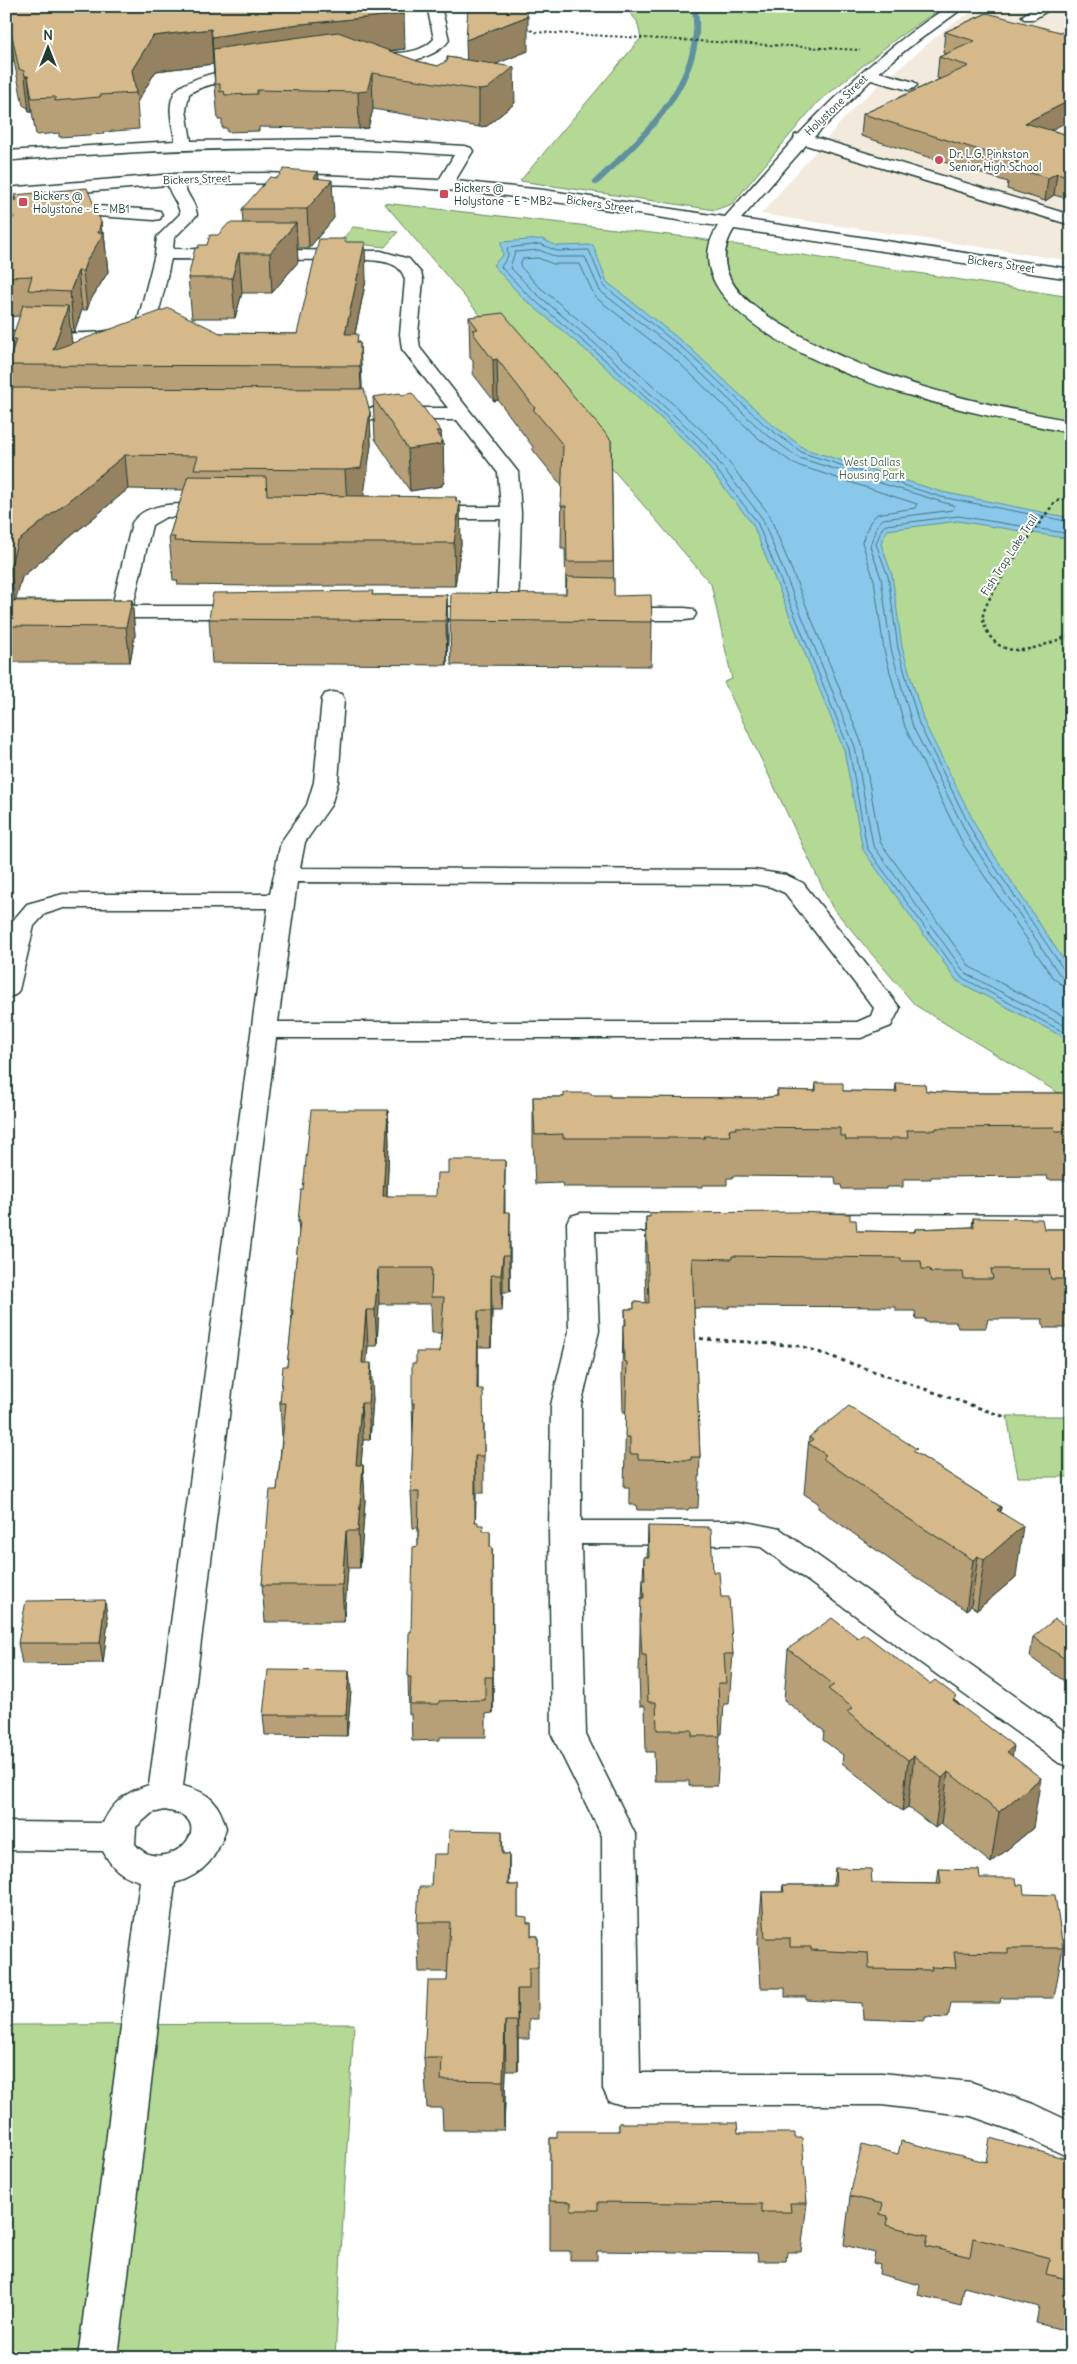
<svg xmlns="http://www.w3.org/2000/svg" width="1077" height="2364" viewBox="0 0 1077 2364" font-family="Delius,sans-serif">
<style>
.built{fill:#f2eadc}
.green{fill:#b3d995;stroke:#698b64}
.water{fill:#89c8ea;stroke:#5f90a1}
.lines{fill:none;stroke-linecap:round;stroke-linejoin:round}
.shore{stroke:#49757d;stroke-width:1}
.stream{stroke:#5f90a1;stroke-width:6}
.minor-casing{stroke:#1f3d34;stroke-width:3}
.path-far2{stroke:#1f3d34;stroke-width:2;stroke-dasharray:2.5 2.5;stroke-linecap:butt}
.path-far1{stroke:#1f3d34;stroke-width:2.5;stroke-dasharray:3 3;stroke-linecap:butt}
.path{stroke:#1f3d34;stroke-width:3;stroke-dasharray:4 4;stroke-linecap:butt}
.minor{fill:#fff;fill-rule:evenodd}
.wall{fill:#b79f77;stroke:#1f3d34}
.shaded-wall{fill:#958261;stroke:#1f3d34}
.building{fill:#d5b98a;stroke:#1f3d34}
.poi-dot{fill:#d1495b;stroke:#fff;stroke-width:2}
.labels{text-anchor:middle;dominant-baseline:central;stroke-width:4;stroke-linejoin:round;paint-order:stroke}
.far-street-label{font-size:11px;fill:#1f3d34;stroke:#fff}
.far-poi-label{font-size:11px;fill:#1f3d34;stroke:#fff;text-anchor:start}
.far-park-label{font-size:11px;fill:#44644c;stroke:#fff}
</style>
<rect width="100%" height="100%" fill="#fff"/>
<filter id="ink" filterUnits="userSpaceOnUse"><feTurbulence type="fractalNoise" baseFrequency=".02" numOctaves="2"/><feDisplacementMap in="SourceGraphic" scale="10" xChannelSelector="R" yChannelSelector="G"/><feConvolveMatrix kernelMatrix="1 2 1 2 8 2 1 2 1" color-interpolation-filters="sRGB"/></filter>
<g filter="url(#ink)">
<path class="built" d="M983 6H1071V261L761 214 855 106 951 24Z"/>
<path class="green" d="M623 6H945L897 38 817 103 732 204 715 210 520 181 641 38 637 21Z
M384 203 687 237 1071 297V1098L1065 1097 915 1005 832 907 724 682 732 679 711 584Z
M353 227 398 232 385 247 340 242Z
M1007 1416H1071V1477H1018Z
M354 2024 335 2358H6V2025Z"/>
<path class="water" d="M542 239 557 246 593 245 607 282 689 347 770 423 805 449 942 492 1071 518V539L958 521 887 530 881 544 892 575 902 647 924 722 980 834 1071 971V1041L957 981 863 850 844 750 753 525 695 450 600 362 523 298 493 265 503 255 501 242Z"/>
<g class="lines">
<path class="shore" d="M1071 522 941 497 803 453 767 427 686 351 604 286 589 250 557 251 540 244 507 248 508 256 501 267 527 294 603 358 699 447 757 522 849 749 867 848 961 977 1071 1036
M1071 534 958 516 886 525 882 528 876 544 888 576 898 648 919 724 975 837 1064 970 1071 973
M1071 979 1064 978 1059 974 970 840 913 727 891 649 881 578 870 546 877 525 883 519 953 510 955 506 799 458 763 432 682 355 600 291 585 257H556L539 250 515 252 510 267 531 289 607 354 703 442 762 518 855 747 873 845 965 973 1071 1029
M1071 986 1061 984 1053 978 963 844 905 727 884 650 874 580 862 542 870 522 877 514 915 508 917 504 794 464 758 438 677 361 595 297 580 264H553L538 258 522 259 520 266 536 284 612 348 709 437 769 514 862 744 880 842 970 967 1071 1020"/>
<path class="stream" d="M596 182C638 142 691 95 696 33 697 24 695 15 695 6"/>
<defs>
<path id="minor" d="M427 6H441L449 40C435 61 388 68 365 62L362 59 365 56C389 50 415 59 434 39Z
M949 6H966L908 48 879 72 914 82 917 85 914 88 909 90 871 80 814 137 1071 215V225L806 145 741 219 1071 269V279L734 229C706 274 748 305 784 326 872 380 970 402 1071 421V433C1016 422 962 411 908 395 852 379 663 310 718 226 627 213 537 197 445 190 358 183 271 183 184 184 187 196 196 203 197 215L174 238 173 249 381 251 409 259 421 273 423 280 418 334 420 348 518 472 521 513 518 613 515 618 507 619H410L402 618 399 613 402 608 410 607H497L501 519H422L415 517 412 513 415 509 422 507H501L498 473 457 420H332L325 418 322 414 325 410 332 408H448L402 349 400 334 405 280C401 262 383 261 367 260L171 259C168 271 159 319 153 326 129 350 39 342 6 341V331C42 331 108 341 138 320L155 254 157 237 180 214C179 203 170 196 168 185L6 198V188L175 174 266 173 439 180 454 155C349 147 244 147 139 152 95 155 50 156 6 161V151L175 141C173 125 166 107 175 92 183 78 251 60 260 73 255 80 207 80 189 94L186 110 191 141 340 139 465 146 471 148 473 151 455 181 544 190 725 217 794 139 795 135 799 134C845 85 893 42 949 6Z
M1037 6H1055L1034 19H1024L1022 16Z
M83 205 154 210 160 211 162 215 160 219 154 220 83 215 6 223V213Z
M186 504 221 507 224 511 221 515 214 517H166L152 525 133 606H247L255 607 258 612 255 617 247 618H95L87 617 84 612 87 607 112 606 132 523C143 506 167 504 186 504Z
M614 608H685L693 609 696 614 693 619 685 620H614L606 619 603 614 606 609Z
M333 692 341 694 344 699 338 782 331 805 305 842 300 868 754 870 786 875 803 883 900 1008 891 1026 861 1038H276L183 1786C210 1793 219 1802 226 1828 218 1856 204 1875 175 1883L118 2358H78L140 1881C121 1876 112 1868 103 1851L6 1850V1822L103 1823C113 1801 127 1792 149 1785L268 908H64L45 914 34 926 19 990 15 995 6 998V938L10 924 27 904 63 894H270L281 842 307 805 314 782 322 699 325 694ZM297 882 754 884 771 887 785 893 874 1008 871 1016 857 1022H278ZM165 1810C173 1812 184 1813 189 1821 202 1841 158 1873 135 1844L136 1827 152 1813Z
M581 1213 684 1214 694 1217 698 1223 694 1229 684 1232 595 1231 599 1331 581 1405V1521H741L780 1529 1071 1736V1767L1059 1763 761 1547 741 1545 581 1544 586 1735 636 1836 640 2073H882L971 2082 1033 2104 1071 2122V2158L1008 2129 971 2116 882 2105H622L609 2101 603 2089 602 1836 552 1735 549 1532 551 1405 569 1331 567 1222 571 1216Z
M820 1214 1071 1215V1233L820 1232 810 1229 806 1223 810 1217Z"/>
</defs>
<use href="#minor" class="minor-casing"/>
<path class="path-far2" d="M526 28 535 32 860 50"/>
<path class="path-far1" d="M1071 496 1055 502C1040 522 986 595 983 615 982 622 985 627 988 633 1006 665 1045 644 1071 635"/>
<path class="path" d="M692 1338 801 1346 1008 1418"/>
<use href="#minor" class="minor"/>
</g>
<path class="wall" d="M6 6 405 49 389 51 417 61 438 66 447 61V57L467 60 528 51 495 64 515 103 487 126 479 127 373 109 368 128 359 129 259 127V131L227 132V128H222V120H218L213 64 156 71 137 102 139 129 103 132 104 134 59 137V133L36 135 32 112H29L28 108 23 105 14 61H11L6 50Z
M987 13 1051 130 1071 136V200L1054 195 1045 201 1007 189 1008 182 861 136 863 114 940 79 937 78 939 57 947 54 943 53 945 32Z
M318 172 319 178 334 218 309 248H297L298 262 272 293H242L235 318H192L188 278 198 248 207 245 218 235 243 223 242 209 277 178Z
M15 195 101 222 102 233H104L108 272 90 301 87 310H82L74 332 70 331 72 343 220 333 297 334 346 242 366 280 355 334 359 343 362 389 370 412 371 445 363 496 456 501 461 544 455 586H253L178 585 177 580H173L169 537 184 490 128 489 22 577 15 600H132L135 635 130 662H6V388H11L8 365 13 347 12 339 20 316 6 317V218H9L7 201 15 200Z
M469 317 611 440 614 596 652 622 651 666 451 665 450 620 566 594 565 549H561L562 486 533 450V447L498 400 494 401 473 374V361L470 358Z
M373 397 441 431V439L443 441 444 483 442 484V486L410 491 375 439Z
M373 595H447L448 639 447 665 212 663 209 619Z
M816 1083 843 1091 895 1092 896 1083 926 1091 958 1093H1071V1180H1048L1047 1176 931 1177V1179H903V1187H886V1189H842L841 1185H836L835 1177 733 1176V1178H727V1185H702V1187H563L562 1183 535 1184 533 1146V1097H564L591 1095 610 1097 762 1098 777 1096V1090L815 1091Z
M388 1110 389 1145 387 1196 505 1212 510 1247V1292H503L502 1311H492L491 1347H478V1389L484 1425V1493H476L475 1522 483 1531H490V1547H492L493 1713 486 1714V1737H440V1740L412 1741 411 1714H409L408 1677 418 1546V1528H413L411 1492 413 1440 412 1403 416 1363 440 1352 441 1333H432L431 1304H379L377 1346H368L366 1363 373 1399 370 1440H363L361 1465H363L365 1501 360 1568H348L344 1622H265L262 1585 277 1490 282 1437 280 1403 287 1366 292 1323 291 1310 299 1233 298 1221 303 1190Z
M646 1217 850 1220 857 1231 914 1232 915 1229 972 1227 973 1218 1044 1229H1071V1328H1044L1042 1319H988L986 1328H958L956 1322H925V1319H916L915 1311H896V1307L729 1306V1308H694L700 1457 698 1508H689L688 1510H637L636 1505H629V1487H624L626 1412H623L622 1375 623 1325H625V1309H634V1302L646 1303 645 1267Z
M809 1437 916 1453 1001 1507 1000 1512 1016 1577 977 1610 971 1606 966 1610 900 1567 818 1508V1503L804 1494Z
M648 1526 713 1572 721 1597 733 1654 729 1704H724L722 1734H720L717 1786H689V1781H655L654 1752H646L645 1706H640L639 1671 641 1598H642L644 1557H647Z
M108 1621 103 1663 22 1664 18 1643Z
M1071 1630V1686L1030 1657 1033 1637Z
M858 1638 957 1702 1012 1756 1033 1828 991 1863 941 1823 935 1828 908 1807 902 1811 842 1763 843 1755 823 1740 824 1731 784 1700 788 1649Z
M349 1671 351 1691 347 1736 265 1735 263 1715Z
M502 1831 503 1854H509V1885H518V1916L527 1923H531V1936H538V2019H529V2039H518V2071H506L504 2130H443L442 2108H427L424 2058 447 1981 448 1972H419L417 1922 431 1887 448 1854Z
M835 1868 872 1883 937 1884 939 1869 980 1878 1017 1885 1063 1948 1054 1998H1001L1000 2003H951L948 2018 925 2017V2021L863 2019 862 2003 806 2000V1997H785V1988H761L758 1942 762 1892H782L783 1885H833Z
M1071 1892V1923L1065 1921Z
M1071 2005V2038L1068 2020Z
M619 2123 738 2133 795 2138 807 2203 801 2252H787L786 2261H758L757 2253 597 2251V2260H570V2251H550V2138H557L619 2131Z
M898 2154 986 2162 1071 2160V2332L1036 2323 1039 2307 964 2287 961 2305 918 2295 920 2285 879 2274 880 2265 873 2263 875 2253 844 2245 850 2196Z"/>
<path class="shaded-wall" d="M404 14 405 49 293 60 214 73 212 37 291 25Z
M528 16V51L467 76 466 40Z
M7 26H10L14 61H11Z
M211 29 213 64 156 71 137 102 136 93 132 70 153 36Z
M514 67 515 103 487 126 479 127V90Z
M372 73 373 109 368 128 359 129 358 92Z
M25 76H28L32 112H29Z
M1071 100V120L1023 144 1025 123Z
M318 172 319 195 332 180 334 218 309 248 307 209 314 178Z
M1057 173 1054 195 1045 201 1048 178Z
M101 222 102 236 104 233 108 272 90 301 87 310 83 271 86 262 98 233Z
M296 223 298 262 272 293 270 253Z
M365 242 366 280 348 366 345 334Z
M239 253 242 293 235 318 232 278Z
M78 271 82 310 74 332 70 292Z
M68 306 72 345 53 350Z
M360 343 362 383V406L360 366Z
M497 359 498 400 494 401 493 360Z
M370 412 371 445 363 502 347 504 345 470Z
M436 431H441L442 442 443 441 444 483 442 484V486L410 491 408 449Z
M125 455 128 489 22 577 15 603 10 568 17 542Z
M456 497 457 525 460 502 461 544 455 586 454 543Z
M6 587 10 619 6 626Z
M447 595 448 639 447 665 446 621Z
M132 600 135 635 130 662 126 627Z
M388 1110 389 1145 385 1232 383 1196Z
M505 1160V1247L504 1212Z
M510 1212V1292L509 1256Z
M503 1256V1292L502 1311 501 1275Z
M378 1268 379 1304 377 1346 375 1310Z
M491 1275 492 1311 491 1347Z
M366 1310 368 1346 364 1399 362 1363Z
M478 1311V1425L477 1389Z
M371 1363 373 1399 370 1440 368 1403Z
M361 1403 363 1440 358 1501 356 1465Z
M475 1456 476 1493 475 1558Z
M363 1465 365 1501 360 1568 358 1531Z
M1001 1507 994 1551 1023 1526 1016 1577 977 1610 984 1560 997 1510Z
M346 1531 348 1568 344 1622 342 1585Z
M492 1547 493 1584V1713V1677Z
M978 1556 971 1606 966 1610 973 1560Z
M105 1600 108 1621 103 1663 100 1643Z
M349 1671 351 1691 347 1736 346 1715Z
M1014 1746 1006 1797 1007 1752Z
M914 1756 908 1807 902 1811 908 1760Z
M948 1772 941 1823 935 1828 942 1778Z
M1041 1778 1033 1828 991 1863 999 1812Z
M509 1854V1904L508 1885Z
M517 1989 518 2039V2071L517 2021Z
M505 2021 506 2071 504 2130 503 2081Z"/>
<path class="building" d="M6 6H401L404 14 291 25 212 37 211 29 153 36 132 70 136 93 100 95V97L55 101V97L32 98 28 76H25L24 71 19 69 10 26H7L6 25Z
M468 6H522L528 16 466 40Z
M987 13 1071 35V100L1025 123 1071 136V177L1057 173 1048 178 1009 167 1018 162 863 114 969 66 939 57 975 41 945 32Z
M338 32 417 61 438 66 448 60 447 57 514 67 487 89 479 90 372 73 367 91 358 92 257 90V94L225 95 224 91 220 92V84H215L213 49Z
M284 169 318 172 314 178 332 180 307 209H242L270 177 277 178Z
M87 188 101 222 98 233H104L86 262 83 271H78L70 292 28 290 32 276 6 277V218H14L7 201 17 200 15 195Z
M229 223H296L270 253H239L232 278H188L195 248H198L199 245H207L210 235H218Z
M319 239H346L345 242H365L345 334H358L357 343H360V366L8 365 16 339H12L23 305 68 306 53 350 169 308 220 333 297 334Z
M503 313 611 440 613 562H567L566 506H561L563 445 533 409 535 408 497 359 493 360 473 333H475L472 330 478 329 469 317Z
M6 388 364 389 370 412 361 468 345 470 194 469 198 456 125 455 17 542 10 568H6Z
M400 393 402 395 412 393 441 431H436L443 441 440 442 442 444 408 449 373 397Z
M188 476 266 477 267 495 456 497V501L460 502 454 543H250L174 541 175 537H169Z
M567 577 614 578V596L651 595 652 622 450 620 451 593 566 594Z
M373 591 372 595H447L446 621 209 619 213 593Z
M132 600 126 627 6 626V601Z
M816 1083H843V1091L897 1092 896 1083 925 1084 926 1091 958 1093H1071V1131H1055L1054 1127 936 1128V1130H907L908 1138H891V1140H846L845 1136H840V1128L736 1127V1129H729L730 1136H704L705 1138H563V1134L535 1135 533 1097H564V1093H591V1095H610V1097L762 1098 778 1096 777 1090 816 1091Z
M311 1110H388L383 1196H436L437 1173H448V1160H505L504 1212H510L509 1256H503L501 1275H491V1311H478L477 1389H483L484 1456H475V1522H478V1525H483V1531H490V1547H492L493 1677H485V1700L439 1701V1704H410L411 1677H408L409 1632H411L413 1547 418 1546 419 1492H411L414 1403H412V1363H416V1352H440L444 1297H431L432 1268H378L375 1310H366L362 1363H371L368 1403H361L356 1465H363L358 1531H346L342 1585H262L270 1490H277L286 1403H280L283 1366H287L293 1310H291L300 1221H298L301 1190H303Z
M796 1212 850 1214V1220H856L857 1231 915 1232V1229L974 1227 973 1218 1042 1219 1044 1229H1071V1279H1051L1049 1269H991L993 1279H964L963 1272H931L930 1269H922L921 1261H901V1258L732 1256V1259L692 1258 700 1457H691V1460L638 1459V1454H630V1437H625L627 1362 624 1361 623 1325H626L625 1309H634V1302L649 1303 646 1217H650V1213Z
M849 1406 917 1449 913 1451 1001 1507 997 1510 1023 1526 984 1560 978 1556 973 1560 906 1517 822 1458 826 1455 808 1443 813 1440 809 1437Z
M648 1526 708 1527V1529H711L713 1572H719L721 1597H729L733 1654H724L726 1683H718L720 1736H692V1730H657L656 1702H648L646 1655H642L640 1621 641 1598H644L643 1580H645L644 1557H649Z
M105 1600 100 1643H18L26 1601Z
M832 1618 858 1638 864 1634 930 1684 935 1680 957 1697 953 1700 1014 1746 1007 1752 1041 1778 999 1812 948 1772 942 1778 914 1756 908 1760 847 1712 853 1708 828 1689 834 1685 788 1649Z
M1055 1619 1071 1630V1663L1033 1637Z
M268 1670 349 1671 346 1715H263Z
M449 1830 502 1831V1854H509L508 1885H518V1916L527 1917V1923H531V1936H538V1968H529V1989H517V2021H505L503 2081 441 2080 442 2058H424L428 1981H447L450 1922H417L419 1887H431L433 1854H448Z
M835 1868 871 1869 872 1883 941 1884 939 1869 979 1870 980 1878H1016L1017 1885H1023L1024 1894 1055 1895 1063 1948H1008V1953L954 1952 956 1968 931 1967 932 1970 869 1969 868 1953 811 1950V1947H790V1938H765L762 1892H784L783 1885H836Z
M619 2123H737L738 2133H795V2138H802L807 2203H790L791 2212H762V2204L598 2202V2210H571V2202L550 2201V2138H557V2131H619Z
M990 2138 1071 2160V2280L1046 2274 1050 2258 973 2238 970 2257 926 2246 928 2236 886 2225 888 2216 880 2214 883 2204 850 2196 862 2144 898 2154 901 2141 986 2162Z"/>
</g>
<g class="poi-dot">
<circle cx="939" cy="160" r="5"/>
<rect x="439" y="189" width="10" height="10" rx="2.5"/>
<rect x="18" y="197" width="10" height="10" rx="2.5"/>
</g>
<g class="labels">
<g class="far-street-label">
<text transform="translate(836 105) rotate(-44)">Holystone Street</text>
<text transform="translate(197 179) rotate(-2)">Bickers Street</text>
<text transform="translate(600 204) rotate(8)">Bickers Street</text>
<text transform="translate(1001 264) rotate(8)">Bickers Street</text>
<text transform="translate(1009 555) rotate(-57)">Fish Trap Lake Trail</text>
</g>
<g class="far-poi-label">
<text x="949" y="154">Dr. L.G. Pinkston<tspan x="949" dy="13">Senior High School</tspan></text>
<text x="454" y="188">Bickers @<tspan x="454" dy="13">Holystone - E - MB2</tspan></text>
<text x="33" y="196">Bickers @<tspan x="33" dy="13">Holystone - E - MB1</tspan></text>
</g>
<g class="far-park-label">
<text x="872" y="462">West Dallas<tspan x="872" dy="13">Housing Park</tspan></text>
</g>
</g>
<rect width="1077" height="2364" fill="none" stroke="#fff" stroke-width="25"/>
<rect x="12" y="12" width="1052" height="2339" fill="none" stroke="#1f3d34" stroke-width="2" filter="url(#ink)"/>
<g transform="translate(48 48)" stroke="#ffffff" stroke-width="4" paint-order="stroke">
<path d="M0-4L9 19L0 12L-9 19Z" fill="#1f3d34"/>
<text y="-8" font-size="14" font-weight="bold" text-anchor="middle" fill="#1f3d34">N</text>
</g>
</svg>
